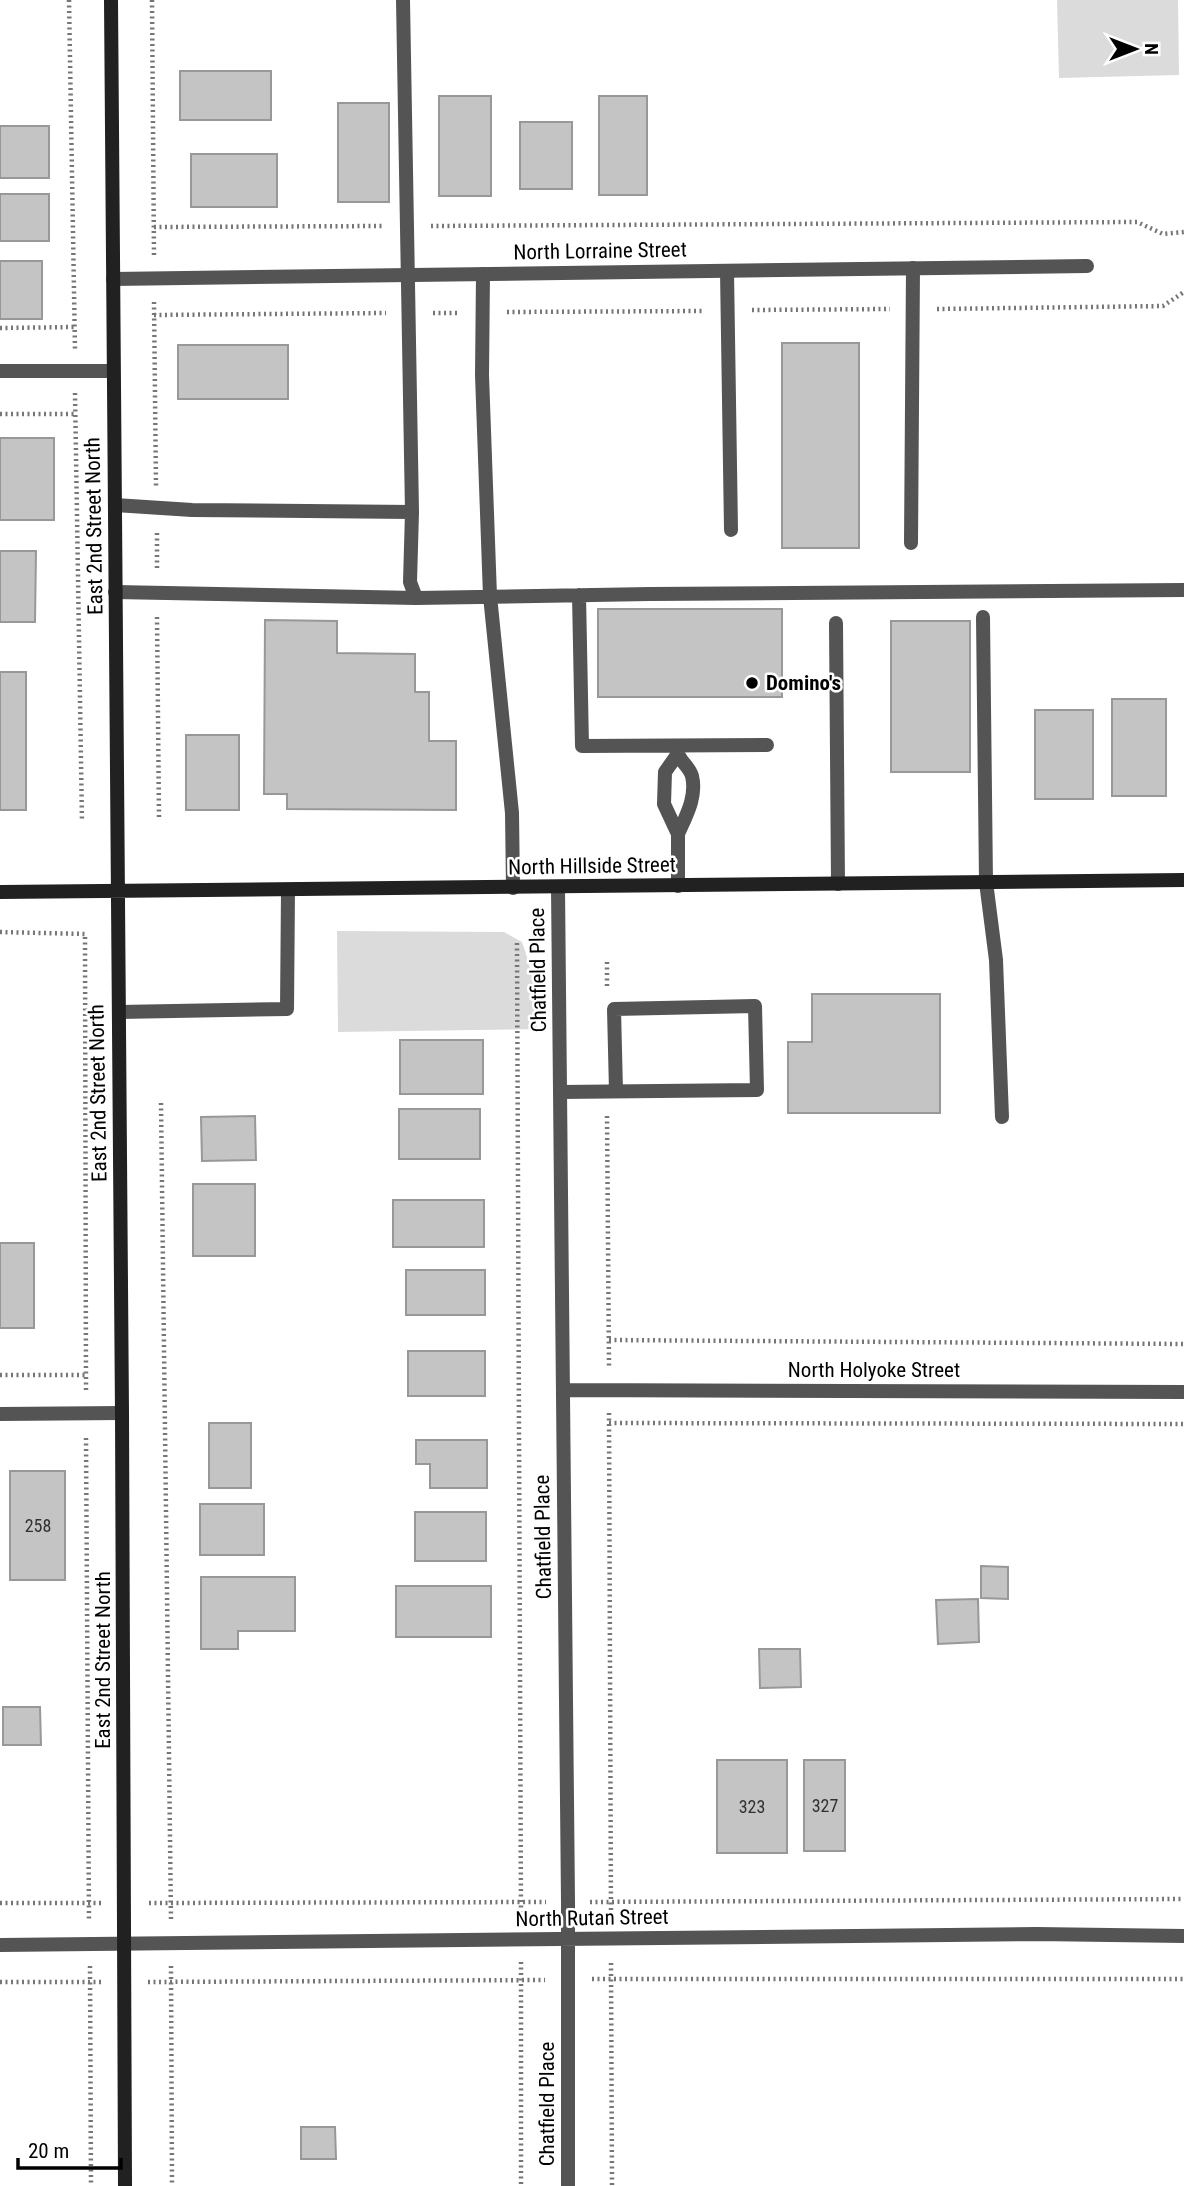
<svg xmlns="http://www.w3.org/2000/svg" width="1184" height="2186" viewBox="0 0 1184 2186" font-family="'Roboto Condensed',sans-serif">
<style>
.green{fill:#dbdbdb}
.building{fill:#c4c4c4;stroke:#989898;stroke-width:2}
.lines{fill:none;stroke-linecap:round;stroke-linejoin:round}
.path{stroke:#767676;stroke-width:4.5;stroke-dasharray:2 3.5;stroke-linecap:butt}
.lane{stroke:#545454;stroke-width:14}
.street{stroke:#545454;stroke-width:14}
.secondary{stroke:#212121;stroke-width:14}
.poi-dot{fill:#000;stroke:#fff;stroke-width:2.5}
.labels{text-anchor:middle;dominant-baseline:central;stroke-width:5;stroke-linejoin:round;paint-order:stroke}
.number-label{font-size:18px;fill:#313131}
.street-label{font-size:21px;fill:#000;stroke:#fff}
.poi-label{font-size:21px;font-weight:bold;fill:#000;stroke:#fff;text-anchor:start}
</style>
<rect width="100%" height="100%" fill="#fff"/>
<path class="green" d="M1057 0H1178L1179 75 1059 78Z
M337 931 504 932 522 942C533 971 536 997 537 1029L338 1032Z"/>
<path class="building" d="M180 71H271V120H180Z
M439 96H491V196H439Z
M599 96H647V195H599Z
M338 103H389V202H338Z
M520 122H572V189H520Z
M0 126H49V178H0Z
M191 154H277V207H191Z
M0 194H49V241H0Z
M0 261H42V319H0Z
M782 343H859V548H782Z
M178 345H288V399H178Z
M0 438H54V520H0Z
M0 551H36L35 622H0Z
M598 609H782V697H598Z
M265 620 337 621V653L415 654V692H429V741H456V810L287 809V794H264Z
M891 621H970V772H891Z
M0 672H26V810H0Z
M1112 699H1166V796H1112Z
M1035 710H1093V799H1035Z
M186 735H239V810H186Z
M812 994H940V1113H788V1042H812Z
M400 1040H483V1094H400Z
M399 1109H480V1159H399Z
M255 1116 256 1160 202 1161 201 1117Z
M193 1184H255V1256H193Z
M393 1200H484V1247H393Z
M0 1243H34V1328H0Z
M406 1270H485V1315H406Z
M408 1351H485V1396H408Z
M209 1423H251V1488H209Z
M416 1440H487V1488H430V1464H416Z
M10 1471H65V1580H10Z
M200 1504H264V1555H200Z
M415 1512H486V1561H415Z
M981 1566 1008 1567V1599L981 1598Z
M201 1577H295V1631H238V1649H201Z
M396 1586H491V1637H396Z
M978 1599 979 1642 938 1644 936 1600Z
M759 1649H800L801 1687 760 1688Z
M3 1707H40L41 1745H3Z
M717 1760H787V1853H717Z
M804 1760H845V1851H804Z
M301 2127H335L336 2159H301Z"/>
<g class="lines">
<path class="path" d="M69 0 75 349
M152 0 154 255
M431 226 1137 222 1163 234 1184 232
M154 227 384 226
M154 302 156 486
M937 309 1163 306 1184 292
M752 310 890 309
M507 312 704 311
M433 313H459
M154 315 386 313
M0 328 74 327
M75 393 82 822
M0 414H76
M157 533V570
M157 617 159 817
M0 932 85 934 86 1390
M517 943 521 1915
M607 962V988
M161 1103 171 1919
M607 1116 609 1366
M609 1340 1184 1344
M0 1375H86
M609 1413 611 1916
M609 1423 1184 1424
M86 1438 89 1922
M590 1902 1184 1899
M0 1903H102
M149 1903 546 1902
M521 1962V2186
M611 1963 612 2186
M90 1966 91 2186
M171 1966 172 2186
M592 1979H1184
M0 1982H101
M148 1982 545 1980"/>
<path class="lane" d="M403 0 412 512 410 582 416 598 650 594 1184 590
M727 271 731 530
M483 274 482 375 490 596 512 813 513 888
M115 505 192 510 412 512
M911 543 913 268
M115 592 416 598
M579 595 582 746 767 745
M983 617 986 882 996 960 1002 1117
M836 623 838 884
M676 747C677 760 689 765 692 776 697 797 686 816 678 834
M677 755 665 772 664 804 678 834V886
M119 1012 287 1009 288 890
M560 1092 757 1090 755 1006 614 1009 616 1091"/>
<path class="street" d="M113 279 1087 266
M0 371H113
M558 888 568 1902V2186
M563 1390 1184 1392
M0 1414 122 1413
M0 1945 1036 1934 1184 1936"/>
<path class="secondary" d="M111 0 122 1413 125 2186
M0 892 1184 880"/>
</g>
<circle class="poi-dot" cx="752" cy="683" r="7"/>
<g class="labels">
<g class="number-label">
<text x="38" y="1525">258</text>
<text x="825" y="1805">327</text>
<text x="752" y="1806">323</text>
</g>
<g class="street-label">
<text transform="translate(600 251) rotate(-1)">North Lorraine Street</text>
<text transform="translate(94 526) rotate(-91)">East 2nd Street North</text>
<text transform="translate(592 866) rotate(-1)">North Hillside Street</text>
<text transform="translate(538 970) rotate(-91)">Chatfield Place</text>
<text transform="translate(98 1093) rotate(-91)">East 2nd Street North</text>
<text x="874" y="1370">North Holyoke Street</text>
<text transform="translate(543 1537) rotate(-91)">Chatfield Place</text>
<text transform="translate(103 1660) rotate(-90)">East 2nd Street North</text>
<text transform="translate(592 1918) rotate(-1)">North Rutan Street</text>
<text transform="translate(547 2104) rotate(-90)">Chatfield Place</text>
</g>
<g class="poi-label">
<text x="766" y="683">Domino's</text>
</g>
</g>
<g transform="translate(1135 49) rotate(90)" stroke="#ffffff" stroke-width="5" paint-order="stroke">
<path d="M0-5L12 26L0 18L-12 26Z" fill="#000000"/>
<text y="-10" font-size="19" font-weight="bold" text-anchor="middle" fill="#000000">N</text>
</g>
<path d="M18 2158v10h103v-10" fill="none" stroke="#000000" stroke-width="3.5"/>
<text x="28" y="2158" font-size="21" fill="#000000" stroke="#ffffff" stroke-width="5" paint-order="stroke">20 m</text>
</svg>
